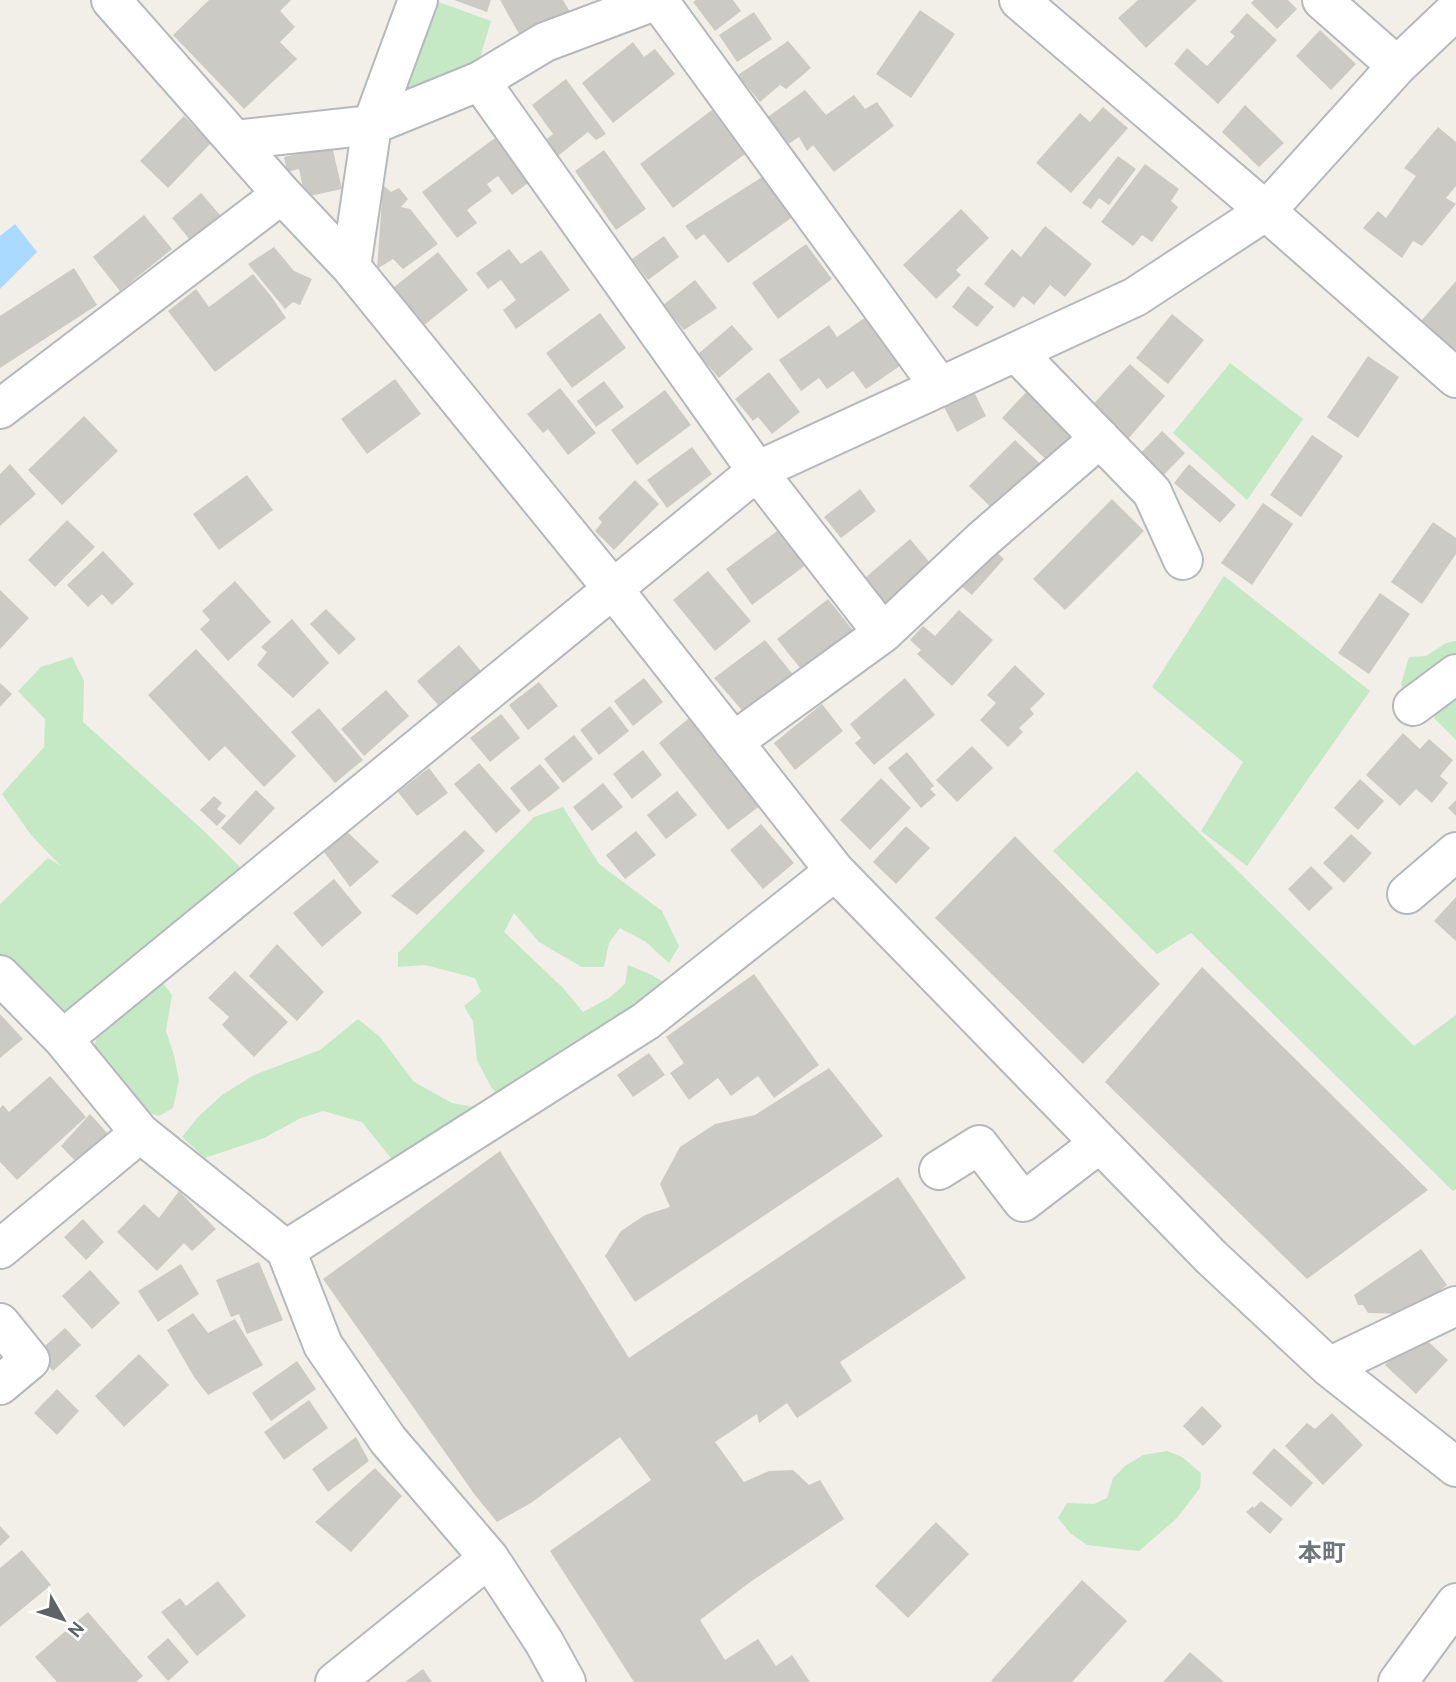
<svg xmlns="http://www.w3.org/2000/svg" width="1456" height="1682" viewBox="0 0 1456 1682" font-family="Cabin,'Noto Sans JP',sans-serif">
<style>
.green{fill:#c5e8c5}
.water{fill:#aadaff}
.building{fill:#cccac5}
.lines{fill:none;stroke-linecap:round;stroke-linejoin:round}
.minor-casing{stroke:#b5b8bc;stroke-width:42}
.minor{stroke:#fff;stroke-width:38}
.labels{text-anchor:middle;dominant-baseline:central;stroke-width:7;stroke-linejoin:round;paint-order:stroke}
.neighbourhood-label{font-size:24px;font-weight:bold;fill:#70757a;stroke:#fff}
</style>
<rect width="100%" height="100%" fill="#f1efe8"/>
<path class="green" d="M436 1 491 21 477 68 398 104Z
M1230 363 1303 419 1247 500 1173 433Z
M1224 576 1370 691 1247 866 1201 831 1243 762 1152 687Z
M1456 641V673L1407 699 1401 684 1409 657 1426 656 1446 643Z
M72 657 84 681 83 722 205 832 244 871 72 1011H53L0 956V904L48 858 61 866 31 835 2 794 44 747 45 719 18 691 41 667Z
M1456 689V740L1434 718 1444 697Z
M1137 771 1414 1046 1456 1015V1189L1453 1191 1191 933 1157 954 1053 851Z
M563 807 599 864 662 911 679 946 669 963 646 942 620 928 609 943 604 967H582L539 942 514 913 504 932 563 988 583 1012 609 998 625 984 628 965 652 975 674 989 504 1101 491 1087 477 1060 473 1021 464 1006 481 992 475 978 425 965 398 967V953L534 817Z
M159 978 172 995 166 1031 174 1055 179 1080 173 1108 159 1116 135 1108 91 1054 99 1032Z
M358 1019 380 1037 414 1082 452 1103 479 1108 398 1167 362 1122 323 1111 301 1118 264 1138 205 1158 182 1137 198 1117 222 1095 254 1075 320 1050Z
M1167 1451 1182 1457 1201 1473 1200 1488 1177 1518 1139 1551 1087 1545 1070 1533 1058 1518 1067 1503 1094 1504 1107 1498 1113 1478 1125 1466 1143 1455Z"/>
<path class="water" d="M15 224 37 252 0 289V236Z"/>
<path class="building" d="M209 0H291L280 11 295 27 280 42 297 59 244 109 173 35Z
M454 0H491L487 12Z
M500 0H563L570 12 522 39Z
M696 0H733L741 11 715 31 693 2Z
M1138 0H1197L1146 48 1118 18Z
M1254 0H1288L1297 9 1277 29 1251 3Z
M920 10 955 34 911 98 876 74Z
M754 12 772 39 737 62 719 35Z
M1247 13 1277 40 1218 104 1174 64 1187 48 1207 66 1235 36 1230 32Z
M1320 30 1356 64 1331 90 1296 56Z
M788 41 811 68 786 89 780 85 760 102 738 75Z
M633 42 644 57 655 49 675 74 613 123 582 83Z
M566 79 606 134 596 140 588 132 549 163 538 146 553 134 532 105Z
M805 90 826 115 854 95 865 109 877 102 894 126 834 172 813 145 807 151 799 137 785 146 765 119Z
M1245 105 1284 143 1259 167 1222 132Z
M1103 107 1128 128 1071 193 1036 163 1080 113 1090 122Z
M712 110 745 154 673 208 640 164Z
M184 116 211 143 168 188 140 161Z
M1438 127 1456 142V186L1446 198 1456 204 1422 246 1413 241 1402 258 1363 228 1378 211 1386 218 1416 176 1404 168Z
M495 138 528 183 512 195 498 176 487 184 492 191 467 210 477 223 457 238 422 192Z
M332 146 342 189 305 197 299 169 287 172 284 157Z
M604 150 646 209 616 230 575 171Z
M1118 156 1136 169 1109 205 1099 198 1091 209 1082 203Z
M1145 164 1179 189 1171 201 1178 207 1152 242 1142 235 1133 246 1101 222Z
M765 175 794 216 728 263 704 234 696 240 685 226Z
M383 185 391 192 399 188 408 199 401 207 410 209 438 244 403 269 393 259 377 269Z
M201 193 220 215 190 240 172 218Z
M961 209 989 238 956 270 961 275 936 299 903 265Z
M144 215 172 249 120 291 93 257Z
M1045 226 1092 264 1065 297 1050 285 1034 305 1023 296 1014 308 984 284 1012 249 1021 257Z
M664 236 679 257 648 280 632 259Z
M806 244 832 279 778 319 752 283Z
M274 247 294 271 312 279 300 305 293 302 285 309 248 264Z
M509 249 521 264 541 250 570 290 516 329 503 310 516 300 501 280 488 289 476 273Z
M438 252 468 290 418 330 388 292Z
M74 268 97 305 0 368V316Z
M253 274 271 296 286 318 215 372 168 311 196 289 209 307Z
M695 280 717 308 684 330 663 305Z
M1456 281V348L1454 350 1421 321Z
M968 286 994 307 977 327 952 307Z
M600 313 626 348 572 388 546 353Z
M1172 314 1204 340 1168 384 1136 358Z
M866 317 900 366 866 389 853 371 827 389 819 378 801 391 779 360 829 325 837 337Z
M732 325 753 349 719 378 698 354Z
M1368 356 1399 377 1358 438 1327 417Z
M1130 364 1165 396 1123 445 1088 410Z
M769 372 800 412 772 434 758 417 753 421 735 399Z
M395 379 421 414 367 454 341 419Z
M604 381 624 407 596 427 577 401Z
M560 388 596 433 568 455 548 429 543 433 527 414Z
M972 388 986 416 957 432 942 403Z
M1030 388 1084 440 1056 469 1002 418Z
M665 390 691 425 637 465 611 430Z
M84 416 118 451 62 505 28 470Z
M1162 431 1185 453 1160 479 1137 457Z
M1312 435 1343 456 1301 517 1270 495Z
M1015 440 1049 472 1003 519 969 486Z
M692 447 712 474 667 508 647 480Z
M10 464 36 494 0 526V474Z
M1189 464 1236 505 1220 523 1174 483Z
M247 475 273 510 219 550 193 514Z
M635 480 659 504 614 550 595 531 602 522 598 518Z
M860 489 876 511 841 538 824 517Z
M1112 499 1144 531 1065 610 1033 579Z
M1263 503 1293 524 1252 585 1221 563Z
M67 520 95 547 55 587 28 560Z
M1433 522 1456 538V554L1422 604 1391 582Z
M780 529 806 565 752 605 726 569Z
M910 539 936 570 891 609 865 578Z
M989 545 1004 559 972 595 956 582Z
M103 551 134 584 112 605 102 594 88 607 67 585Z
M708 571 751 621 715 651 673 600Z
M235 581 271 622 228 661 200 629 210 620 202 611Z
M0 590 29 618 0 649Z
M1380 593 1410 614 1369 674 1338 653Z
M828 599 855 633 804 673 777 639Z
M326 609 356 639 339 655 310 624Z
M959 610 993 640 952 686 917 654 921 650 910 640 923 626 935 636Z
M292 619 329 663 293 698 257 665 267 652 261 647Z
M765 640 795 677 747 716 714 678Z
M459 645 481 671 439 706 417 681Z
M196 649 296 756 264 787 225 746 209 761 148 695Z
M1015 665 1045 694 1030 709 1034 714 1019 728 1023 732 1008 747 980 720 996 703 987 695Z
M644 678 663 702 633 726 614 701Z
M905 678 935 715 874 765 855 743 861 738 850 724Z
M539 682 558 706 528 730 509 705Z
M0 683 12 694 0 707Z
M386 690 409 716 364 756 341 729Z
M822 704 843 731 795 770 774 743Z
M610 706 629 731 599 755 580 730Z
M319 708 363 760 335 783 291 732Z
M501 714 520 738 490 762 470 738Z
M689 718 761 805 728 830 659 743Z
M1403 733 1420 749 1429 739 1453 760 1440 776 1448 783 1432 803 1416 789 1400 806 1366 775Z
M574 735 593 759 563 783 544 759Z
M972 746 993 768 957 802 936 780Z
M643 750 662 775 632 799 613 774Z
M907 752 934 786 930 789 936 795 921 808 888 768Z
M479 763 521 811 496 833 454 784Z
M540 764 560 788 529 812 510 788Z
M429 768 448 793 417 816 398 792Z
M881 778 911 808 870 850 840 820Z
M1360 779 1384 801 1358 830 1334 808Z
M603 783 623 807 592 831 573 807Z
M256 790 275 808 240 845 221 828Z
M677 791 697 815 666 839 647 815Z
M214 796 222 803 217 809 226 816 217 826 200 810Z
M1456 800V816L1448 808Z
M761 824 794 863 763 889 730 850Z
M906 826 930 848 896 884 873 862Z
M342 827 379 862 350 887 318 844Z
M465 830 485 851 417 915 391 896Z
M636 831 656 855 625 879 606 855Z
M1351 834 1372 853 1344 883 1323 863Z
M1015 836 1160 984 1083 1064 935 918Z
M1311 866 1333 888 1309 911 1288 889Z
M334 879 362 913 322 947 293 913Z
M1456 897V941L1434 921Z
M277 944 324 992 297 1021 249 976Z
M1202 967 1428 1190 1307 1279 1105 1082Z
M235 971 288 1022 254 1057 222 1025 229 1017 208 998Z
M754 974 819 1065 774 1098 758 1076 731 1096 718 1078 689 1100 670 1073 684 1063 666 1037Z
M0 1014 23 1039 0 1058Z
M649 1053 665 1075 633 1097 617 1075Z
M829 1068 883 1136 635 1302 605 1256 621 1231 645 1215 670 1207 660 1184 680 1147 715 1124 755 1115Z
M50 1076 86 1117 17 1180 0 1162V1108L3 1105 9 1112Z
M90 1114 110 1136 81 1167 61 1146Z
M500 1151 629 1358 898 1177 966 1278 840 1362 852 1381 797 1418 787 1403 759 1423 757 1414 715 1442 744 1482 769 1471 793 1470 809 1485 820 1480 844 1519 753 1580 700 1620 725 1660 758 1639 776 1666 792 1655 810 1682H634L550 1551 651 1480 620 1437 531 1503 497 1522 475 1495 323 1279Z
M179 1191 216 1229 192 1251 184 1243 157 1271 117 1232 144 1204 159 1218Z
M83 1219 104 1242 86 1260 64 1237Z
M1421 1249 1447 1285 1411 1314 1368 1313 1363 1305H1358L1354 1295Z
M259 1262 283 1320 247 1334 239 1314 231 1317 216 1280Z
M181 1264 199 1294 158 1322 138 1291Z
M90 1270 120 1303 92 1329 62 1296Z
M193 1313 208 1333 235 1319 263 1365 208 1395 194 1377 167 1330Z
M65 1328 81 1345 53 1371 37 1353Z
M1417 1331 1448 1360 1416 1394 1385 1365Z
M139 1354 169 1385 124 1427 95 1396Z
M297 1361 316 1389 271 1421 252 1393Z
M57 1389 79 1411 57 1435 34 1413Z
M309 1400 328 1428 284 1460 264 1432Z
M1202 1406 1222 1426 1203 1446 1183 1426Z
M1332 1413 1363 1445 1323 1485 1285 1446 1307 1423 1315 1429Z
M356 1437 369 1461 328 1492 312 1469Z
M1274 1448 1313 1483 1291 1507 1252 1473Z
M375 1468 402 1496 351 1552 315 1522Z
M1261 1501 1283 1519 1270 1534 1246 1512 1253 1506 1254 1508Z
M936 1522 969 1554 908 1618 875 1586Z
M0 1526 10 1537 0 1546Z
M22 1550 51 1585 0 1627V1568Z
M1082 1580 1127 1621 1072 1682H993L991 1681Z
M218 1581 246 1616 197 1656 161 1612 180 1598 186 1606Z
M88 1612 143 1676 136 1682H57L35 1657Z
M168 1638 189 1662 168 1681 147 1657Z
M1190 1652 1224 1682H1163Z
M423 1669 432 1682H405Z"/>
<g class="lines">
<defs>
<path id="minor" d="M111 0 282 194 351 267 613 589 835 871 1212 1258 1329 1367 1456 1467
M658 0 940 387
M1019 0 1266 211 1456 378
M1322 0 1397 66
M480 81 757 471 883 633 733 742
M235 140 372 125 480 81 545 42 657 0
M351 267 372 125 418 0
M1016 352 1152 492 1183 560
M0 409 282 194
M883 633 982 540 1100 438
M1413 706 1456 674
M1407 894 1456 852
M0 975 63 1039 140 1133 286 1250 646 1021 835 871
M63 1039 757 471 1135 297 1266 211 1397 66 1456 10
M939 1170 979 1145 1023 1202 1100 1143
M0 1249 140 1133
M286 1250 323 1345 388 1440 489 1558 544 1642 566 1682
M0 1323 30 1360 0 1385
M1329 1367 1456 1306
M335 1682 489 1558
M1398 1682 1456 1603"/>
</defs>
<use href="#minor" class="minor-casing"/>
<use href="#minor" class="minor"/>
</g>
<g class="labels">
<g class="neighbourhood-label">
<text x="1322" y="1552">本町</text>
</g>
</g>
<g transform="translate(63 1619) rotate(129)" stroke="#ffffff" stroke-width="5" paint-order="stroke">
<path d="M0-5L12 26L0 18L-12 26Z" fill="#5f6368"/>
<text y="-10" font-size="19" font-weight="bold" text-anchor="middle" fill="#5f6368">N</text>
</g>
</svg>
